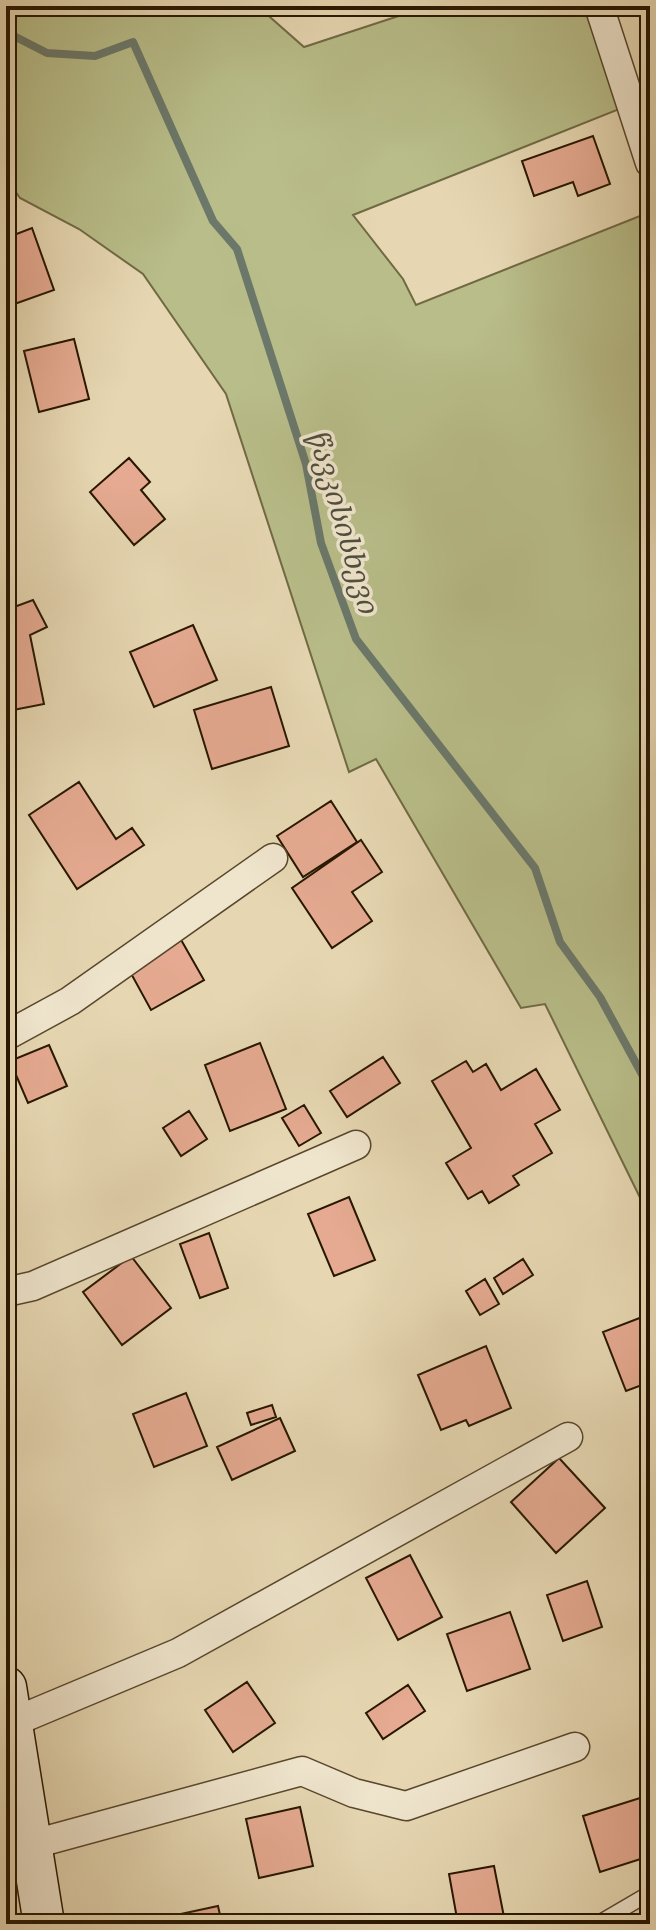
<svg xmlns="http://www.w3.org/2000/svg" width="656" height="1930" viewBox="0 0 656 1930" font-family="'Gentium Book Plus','Noto Serif Georgian',serif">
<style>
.green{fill:#b8bd89;stroke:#706a44;stroke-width:2}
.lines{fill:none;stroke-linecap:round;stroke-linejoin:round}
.stream{stroke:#6b786a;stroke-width:8}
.building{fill:#e5aa91;stroke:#281700;stroke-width:2}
.lane-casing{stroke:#58472c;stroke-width:17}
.street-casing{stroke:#58472c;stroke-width:31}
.secondary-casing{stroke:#281700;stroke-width:43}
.lane{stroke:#efe5cd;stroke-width:14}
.street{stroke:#efe5cd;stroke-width:28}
.secondary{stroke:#efe5cd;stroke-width:40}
.labels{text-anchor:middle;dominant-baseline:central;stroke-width:7;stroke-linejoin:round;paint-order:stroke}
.water-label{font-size:28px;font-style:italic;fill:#4f4f3e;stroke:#efe5cd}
</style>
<rect width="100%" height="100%" fill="#e6d7b2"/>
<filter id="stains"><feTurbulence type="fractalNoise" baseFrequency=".0025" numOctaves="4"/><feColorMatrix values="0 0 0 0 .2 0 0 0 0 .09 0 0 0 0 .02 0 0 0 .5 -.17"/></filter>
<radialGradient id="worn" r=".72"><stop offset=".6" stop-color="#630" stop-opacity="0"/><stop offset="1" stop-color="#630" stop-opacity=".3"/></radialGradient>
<path class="green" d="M6 6H262V10L304 47 429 6H588L622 108 353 215 403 279 416 305 650 212V1218L545 1004 521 1008 376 759 349 772 226 394 143 274 79 229 20 198 6 178Z"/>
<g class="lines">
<path class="stream" d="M6 32 47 53 95 56 133 42 213 221 237 249 306 464 321 543 356 639 535 868 560 942 600 997 650 1089"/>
</g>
<path class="building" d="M301 6H335V8L302 11Z
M593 136 610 184 578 196 573 182 534 196 522 161Z
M32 228 54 290 6 307V238Z
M74 339 89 399 39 412 24 351Z
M129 458 150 482 141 490 165 519 134 545 90 492Z
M33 600 47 627 30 635 44 704 8 711 6 610Z
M193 625 217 680 154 707 130 652Z
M271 687 289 746 212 769 194 710Z
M79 782 116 839 132 828 144 845 77 889 29 815Z
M331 801 357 842 303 877 277 836Z
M361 840 382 872 352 892 372 921 332 948 292 888Z
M180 938 204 980 151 1010 128 968Z
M260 1043 286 1109 230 1131 205 1065Z
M49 1045 67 1086 28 1103 10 1061Z
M383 1057 400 1083 347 1117 330 1091Z
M466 1061 473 1072 486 1064 501 1090 536 1069 560 1110 535 1124 552 1153 513 1176 519 1185 489 1203 482 1191 468 1199 446 1163 471 1148 432 1081Z
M304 1105 321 1133 299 1146 282 1118Z
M189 1111 207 1139 181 1156 163 1128Z
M349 1197 375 1260 334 1276 308 1214Z
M209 1233 228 1288 200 1298 180 1244Z
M131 1256 171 1308 122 1345 83 1292Z
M523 1259 533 1275 503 1294 494 1278Z
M485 1279 499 1304 480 1315 466 1291Z
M650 1314V1382L626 1391 603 1332Z
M486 1346 511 1408 469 1426 466 1420 441 1430 418 1375Z
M186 1393 207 1446 154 1467 133 1414Z
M272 1405 276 1417 251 1425 247 1413Z
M280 1418 295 1451 232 1480 217 1447Z
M559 1458 605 1508 556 1553 511 1502Z
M410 1555 442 1617 398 1640 366 1578Z
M587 1581 602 1627 563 1641 547 1595Z
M510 1612 530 1669 467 1691 447 1634Z
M247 1682 275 1723 233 1752 205 1710Z
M408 1685 425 1711 383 1739 366 1713Z
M640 1798 650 1831V1856L600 1872 583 1816Z
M300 1807 313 1866 259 1878 246 1819Z
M494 1866 504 1917 490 1920V1924H458L449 1874Z
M218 1906 222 1924H163L162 1918Z"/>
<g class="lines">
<defs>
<path id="lane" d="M597 1924 650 1893"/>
<path id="street" d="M599 6 650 163
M6 1036 70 1001 273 858
M6 1292 33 1286 356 1145
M11 1723 178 1653 568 1437
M6 1844 30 1845 302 1771 354 1793 406 1806 575 1747"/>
<path id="secondary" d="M6 1687 44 1924"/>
</defs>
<use href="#lane" class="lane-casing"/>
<use href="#street" class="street-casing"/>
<use href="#secondary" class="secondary-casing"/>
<use href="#lane" class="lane"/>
<use href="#street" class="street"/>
<use href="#secondary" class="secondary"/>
</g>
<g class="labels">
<g class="water-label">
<text transform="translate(344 521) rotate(74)">წავკისისხევი</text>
</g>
</g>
<rect width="656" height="1930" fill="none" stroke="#e6d7b2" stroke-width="32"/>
<rect x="8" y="8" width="640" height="1914" fill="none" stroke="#281700" stroke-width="4"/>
<rect x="16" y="16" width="624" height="1898" fill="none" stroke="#281700" stroke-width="2"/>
<rect width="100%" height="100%" filter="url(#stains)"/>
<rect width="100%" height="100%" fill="url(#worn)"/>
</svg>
